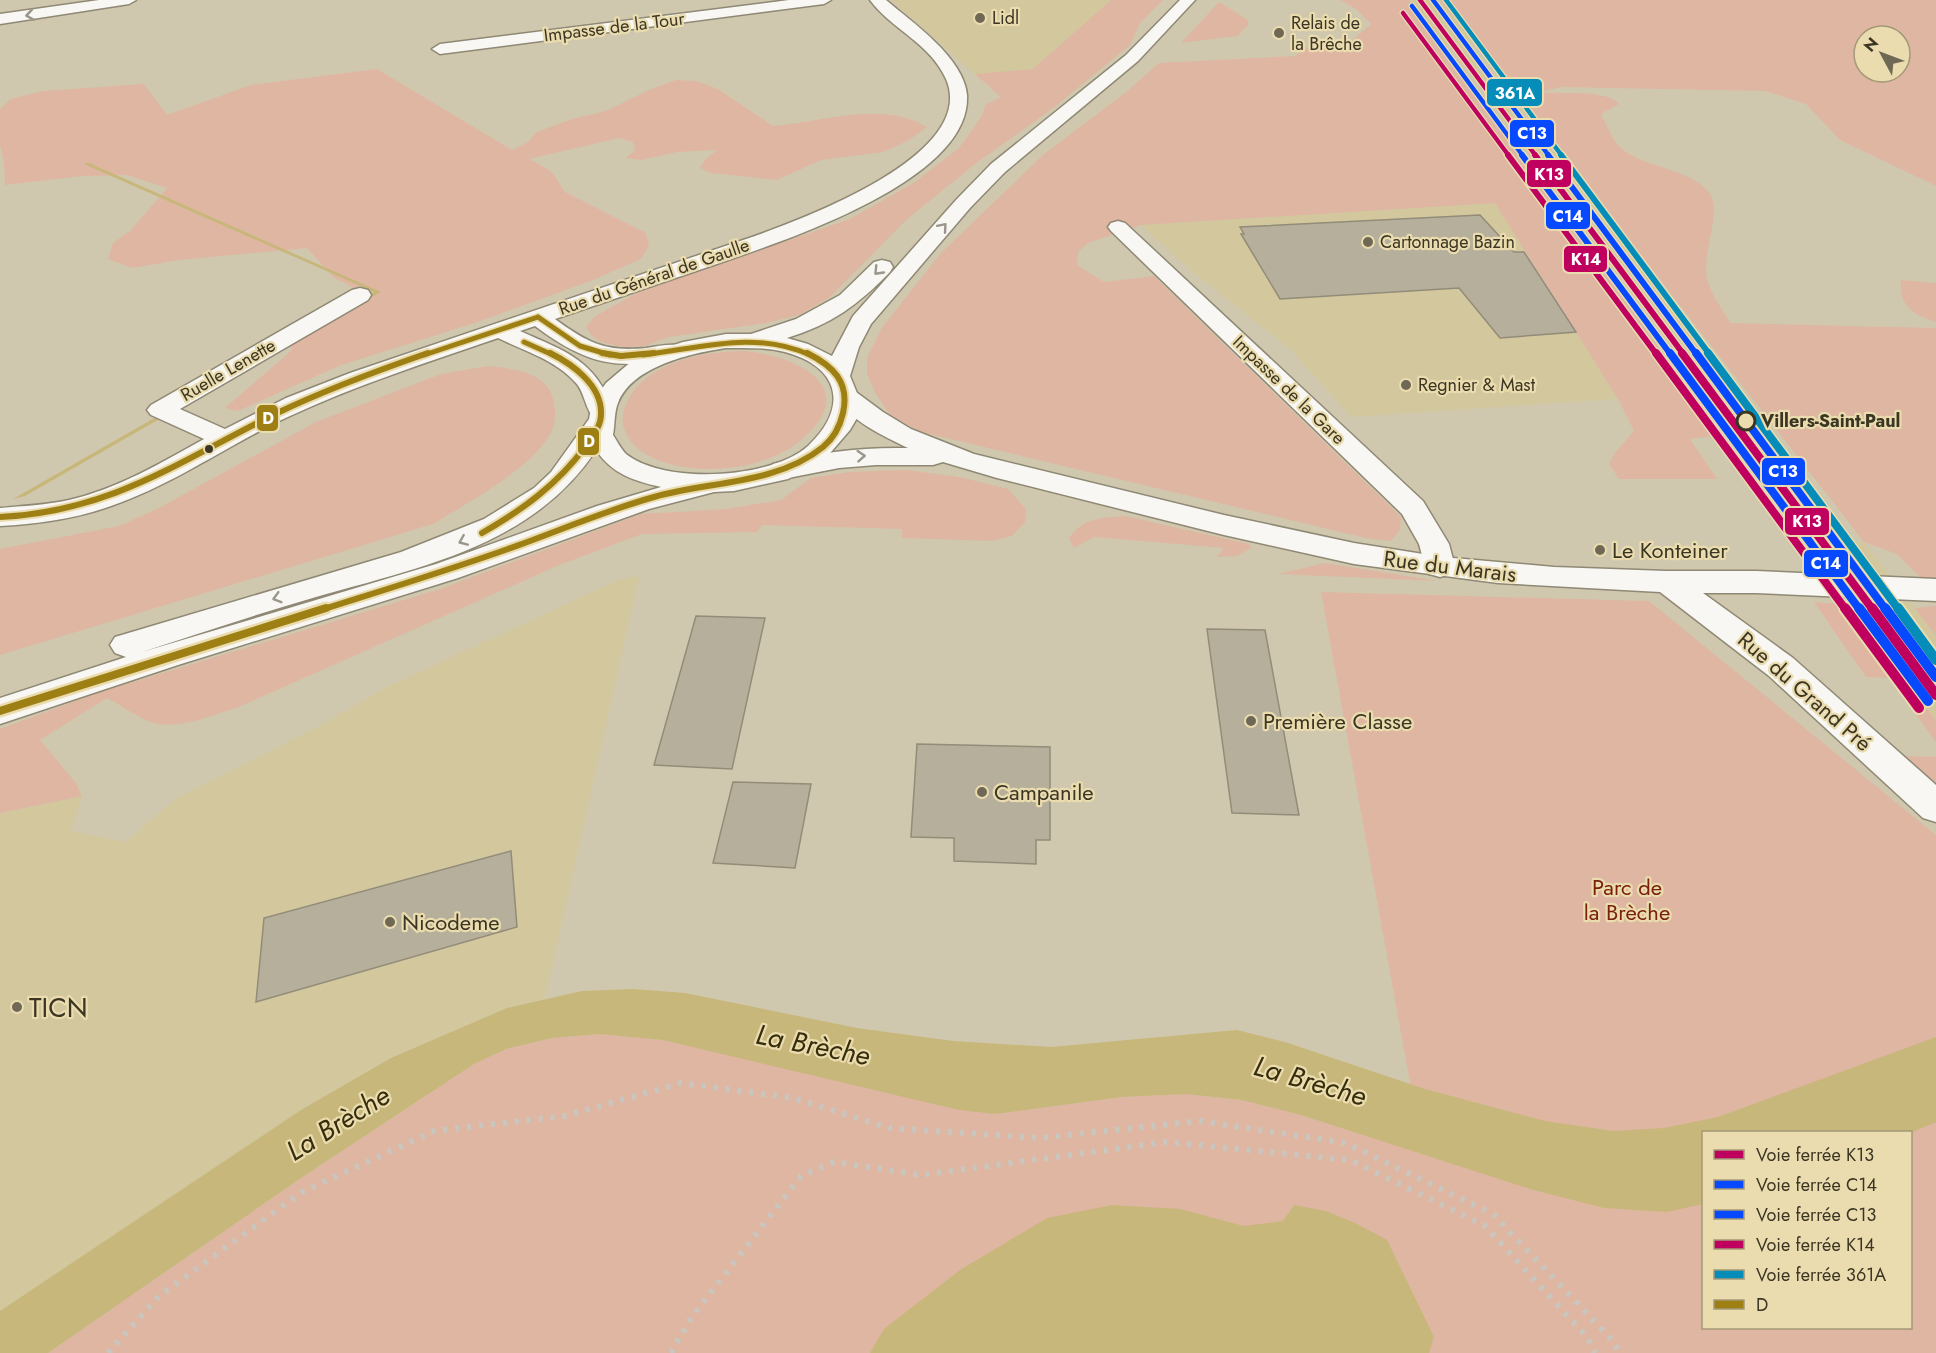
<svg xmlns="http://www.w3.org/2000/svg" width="1936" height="1353" viewBox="0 0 1936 1353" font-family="Jost,sans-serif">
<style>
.built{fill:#d3c79e}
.green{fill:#deb6a2;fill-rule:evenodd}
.water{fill:#c8b77b}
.building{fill:#b5af9b;stroke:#928c78;stroke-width:1.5}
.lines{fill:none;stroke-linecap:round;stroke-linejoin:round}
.minor-casing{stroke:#8e8874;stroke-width:3}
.tertiary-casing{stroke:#8e8874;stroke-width:3}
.primary-casing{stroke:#8e8874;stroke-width:3}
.minor{fill:#f8f7f3;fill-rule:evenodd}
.tertiary{fill:#f8f7f3;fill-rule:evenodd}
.primary{fill:#f8f7f3;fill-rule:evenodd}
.rail{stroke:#c9c6bf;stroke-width:6;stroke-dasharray:4 8;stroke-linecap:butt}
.bus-1-far2-casing{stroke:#eadcae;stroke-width:8}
.bus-1-far1-casing{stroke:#eadcae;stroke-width:10}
.bus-1-casing{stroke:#eadcae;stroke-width:13}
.bus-1-far2{stroke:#9d7f14;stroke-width:5}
.bus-1-far1{stroke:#9d7f14;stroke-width:6}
.bus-1{stroke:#9d7f14;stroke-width:8}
.rail-1-far3-casing{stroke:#eadcae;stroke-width:7}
.rail-1-far2-casing{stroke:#eadcae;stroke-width:9}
.rail-1-far1-casing{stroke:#eadcae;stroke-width:11}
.rail-1-casing{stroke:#eadcae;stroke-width:14}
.rail-2-far3-casing{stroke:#eadcae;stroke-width:7}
.rail-2-far2-casing{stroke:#eadcae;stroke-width:9}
.rail-2-far1-casing{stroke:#eadcae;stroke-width:11}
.rail-2-casing{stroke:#eadcae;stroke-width:14}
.rail-3-far3-casing{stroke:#eadcae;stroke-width:7}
.rail-3-far2-casing{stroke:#eadcae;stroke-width:9}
.rail-3-far1-casing{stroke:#eadcae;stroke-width:11}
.rail-3-casing{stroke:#eadcae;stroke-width:14}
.rail-4-far3-casing{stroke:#eadcae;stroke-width:7}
.rail-4-far2-casing{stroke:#eadcae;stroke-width:9}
.rail-4-far1-casing{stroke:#eadcae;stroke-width:11}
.rail-4-casing{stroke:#eadcae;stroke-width:14}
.rail-5-far3-casing{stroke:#eadcae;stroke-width:7}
.rail-5-far2-casing{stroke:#eadcae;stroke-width:9}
.rail-5-far1-casing{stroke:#eadcae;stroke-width:11}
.rail-5-casing{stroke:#eadcae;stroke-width:14}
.rail-1-far3{stroke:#bf005f;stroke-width:4.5}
.rail-1-far2{stroke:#bf005f;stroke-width:6}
.rail-1-far1{stroke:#bf005f;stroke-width:8}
.rail-1{stroke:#bf005f;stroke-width:10}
.rail-2-far3{stroke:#0749ff;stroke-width:4.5}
.rail-2-far2{stroke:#0749ff;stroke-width:6}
.rail-2-far1{stroke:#0749ff;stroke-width:8}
.rail-2{stroke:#0749ff;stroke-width:10}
.rail-3-far3{stroke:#0749ff;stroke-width:4.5}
.rail-3-far2{stroke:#0749ff;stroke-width:6}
.rail-3-far1{stroke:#0749ff;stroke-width:8}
.rail-3{stroke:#0749ff;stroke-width:10}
.rail-4-far3{stroke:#bf005f;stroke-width:4.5}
.rail-4-far2{stroke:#bf005f;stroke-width:6}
.rail-4-far1{stroke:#bf005f;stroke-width:8}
.rail-4{stroke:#bf005f;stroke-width:10}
.rail-5-far3{stroke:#068cb9;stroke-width:4.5}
.rail-5-far2{stroke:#068cb9;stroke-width:6}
.rail-5-far1{stroke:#068cb9;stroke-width:8}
.rail-5{stroke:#068cb9;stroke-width:10}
.oneway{stroke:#9a968b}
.poi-dot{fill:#6f6854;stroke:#eadcae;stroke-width:2}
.stop-dot{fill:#eadcae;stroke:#3b3523;stroke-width:3}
.bus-dot{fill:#3b3523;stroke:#eadcae;stroke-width:2}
.labels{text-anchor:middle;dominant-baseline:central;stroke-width:4.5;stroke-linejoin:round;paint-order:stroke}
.far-poi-label{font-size:18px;fill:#3b3523;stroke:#eadcae;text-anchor:start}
.far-street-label{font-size:18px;fill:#3b3523;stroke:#eadcae}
.far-stop-label{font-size:18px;font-weight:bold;fill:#3b3523;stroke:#eadcae;text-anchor:start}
.poi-label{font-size:22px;fill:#3b3523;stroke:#eadcae;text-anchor:start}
.street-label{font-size:22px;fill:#3b3523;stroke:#eadcae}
.park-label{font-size:22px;fill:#7a200b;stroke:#eadcae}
.near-poi-label{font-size:27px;fill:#3b3523;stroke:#eadcae;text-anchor:start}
.near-water-label{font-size:28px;font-style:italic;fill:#362d0b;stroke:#eadcae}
.line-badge{stroke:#eadcae;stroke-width:2}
.badge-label{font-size:16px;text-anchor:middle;font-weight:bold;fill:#fff}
</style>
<rect width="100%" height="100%" fill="#d0c8ae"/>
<path class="built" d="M891 0H1111L1001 97Z
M1409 0H1439L1475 42 1469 43 1854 542H1864L1936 636V721L1785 517 1783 513 1794 512 1449 45 1440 46Z
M1495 203 1618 399 1351 417 1291 350 1193 272 1141 225Z
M639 576 545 999 507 1008 391 1058 301 1110 0 1311V813L82 796 71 831 125 842 177 798 319 726 387 687 618 580Z"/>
<path class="green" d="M1111 0H1163L1140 23 1130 45 1052 109 979 161 906 220 830 297 800 315 765 323 669 337 645 346 623 347 601 342 592 336 586 327 594 317 637 293 850 219 915 182 959 148 982 116 985 105 1001 97 975 74 1033 69Z
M1340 0H1409L1721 435 1690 439 1717 479H1619L1609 464 1615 453 1634 431 1618 399 1495 203 1141 225 1088 243 1078 252 1077 265 1104 282 1154 276 1401 517 1400 530 1391 541 1366 538 921 432 890 415 876 394 867 374V358L881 329 940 254 1043 155 1125 93 1159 63 1295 56 1313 44H1348L1371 24 1356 9Z
M1439 0H1936V186L1840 140 1806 104 1765 91 1560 87 1541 92C1561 95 1605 88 1619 104L1601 114C1607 126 1612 140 1622 149 1643 168 1697 169 1711 196 1721 217 1700 256 1708 282 1712 296 1723 310 1730 323L1936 328V578L1920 577 1897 554 1864 542 1475 42ZM1864 36H1900V72H1864Z
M1219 2 1248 20V25L1237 36 1181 43Z
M377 69 512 150 528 142 537 132 572 119 606 111 649 90 676 80 696 81 718 89 773 126C822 122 882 100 927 127L909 140 884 152 821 160 777 180 711 173 700 168 705 160 717 150 677 152 641 160 626 158 635 150 633 142 619 138 529 159 551 171 565 192 646 233 649 246 641 259 593 280 478 322 341 365 238 411 225 408 292 350 284 334 335 304 354 288 333 277 307 248 179 260 132 268 108 259 113 243 130 231 167 188 127 175 82 176 5 185 4 163 0 145V109L11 99 43 91 144 84 167 115 251 85Z
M1901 280 1936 283V322C1913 315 1898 305 1901 280Z
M742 351C783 353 860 380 810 432 780 464 724 474 683 467 663 463 639 455 628 437 621 426 621 414 627 402 646 362 702 352 742 351Z
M488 366C510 368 548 372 553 399 554 405 556 412 555 418 553 458 464 505 433 524L0 655V549L119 526 159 508 316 422 441 374Z
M906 470 959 477 1008 489 1026 509 1025 522 1012 536 992 541 902 538V529L762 525 757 532 642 534 559 565 239 707C212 715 176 732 148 721 134 715 121 705 107 698L40 740 75 782 82 796 0 813V729L97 693 440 589 641 514 727 509 781 500 811 478 849 472Z
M1125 516 1249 544 1251 548 1237 556 1217 557 1224 548 1094 537 1074 548 1069 538C1085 517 1101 518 1125 516Z
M1325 563 1438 581 1278 574Z
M1321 592 1649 601 1936 835V1353H48L304 1176 474 1064 506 1049 552 1038 599 1034 663 1040 995 1114 1122 1097 1186 1094 1242 1100 1301 1115 1423 1154ZM1704 1132H1910V1328H1704Z
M1814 602 1852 605 1936 721V742L1890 678 1866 677Z
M1936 606V636L1915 608Z
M1904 756 1936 757V786Z"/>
<path class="water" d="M89 163 381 292 25 496 13 499 374 292 84 164Z
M633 989 685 993 857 1028 953 1041 1051 1047 1237 1030 1285 1042 1425 1089 1545 1121 1613 1131 1664 1128 1718 1117 1936 1037V1122L1910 1133 1704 1132 1703 1204 1667 1212 1604 1208 1530 1189 1301 1115 1242 1100 1186 1094 1122 1097 995 1114 959 1110 663 1040 599 1034 552 1038 506 1049 474 1064 304 1176 48 1353H0V1311L301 1110 391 1058 507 1008 582 991Z
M1112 1205 1180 1209 1244 1226 1283 1221 1294 1205 1326 1211 1357 1224 1387 1240 1434 1337 1429 1353H870L884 1329 960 1270 1047 1218Z"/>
<path class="building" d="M1480 215 1514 252H1524L1576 332 1500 338 1459 288 1280 299 1241 234H1244L1240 227Z
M696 616 765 618 732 769 654 765Z
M1207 629 1265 630 1299 815 1232 813Z
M917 744 1050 747V840H1036V864L954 861V838L911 837Z
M733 782 811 784 795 868 713 863Z
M511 851 517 927 256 1002 264 918Z"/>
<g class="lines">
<defs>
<path id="minor" d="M99 0H136L129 4 0 24V14Z
M789 0H831L824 4 440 54 432 49 440 44Z
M870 0H886C912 22 964 58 967 95 972 184 768 246 702 269 653 286 604 302 555 319 588 343 605 352 646 348 659 346 671 343 684 346L687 351 684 356C619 372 587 365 535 326L520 331C567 352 595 360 614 411L610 416 601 419 592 416C585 406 584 392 576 383 556 360 524 351 498 338 428 362 357 385 290 416 229 444 175 484 111 506 75 519 38 524 0 526V508C23 506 46 505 69 500 117 489 161 463 204 439L151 415 147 410 151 405 352 290 360 288 368 290 371 295 368 300 180 409 225 429 286 398 350 373 752 237C802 219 979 155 946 79 930 43 891 29 870 0Z
M1118 221 1125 223 1423 501 1449 544 1455 567 1451 574 1440 577 1429 574 1425 567 1419 544 1402 514 1111 231 1108 227 1111 223Z"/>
<path id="tertiary" d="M847 389 856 392 883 412 911 429 974 454 1224 515 1354 543 1442 557 1554 567 1666 571H1756L1936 579V601L1756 593H1703L1793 658 1936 785V822L1923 818 1769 676 1660 592 1498 583 1354 564 1224 535 997 478 943 462 933 465H876L839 468 783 479 773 476 769 470 773 464C818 452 862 447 908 448 883 436 850 420 834 397L838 392Z"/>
<path id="primary" d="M1180 0H1195L1138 61 1005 172 970 208 871 324 859 347 850 376 859 398 857 418 850 430 825 459 788 479 734 491 714 492 649 509 458 578 178 665 0 724V698L126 657 115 653 110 645 115 637 401 552 484 519 534 488 551 472 589 419 592 403 606 383 632 361 649 353 683 342 726 334H751L796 319 840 295 874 262 882 260 890 262 893 267 890 272C858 305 832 324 787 338L808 344 832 356 853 316 956 200 991 164 1126 55ZM726 348C746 348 766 347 785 352 840 367 849 407 808 446 771 479 665 485 626 454 621 449 617 441 613 435 615 425 614 412 618 403 632 366 692 353 726 348ZM596 450C612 474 634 481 661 487L597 506 436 564 142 652C200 633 258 614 316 597 420 567 533 546 596 450Z"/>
</defs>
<use href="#minor" class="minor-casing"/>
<use href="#tertiary" class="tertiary-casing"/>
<use href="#primary" class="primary-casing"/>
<use href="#minor" class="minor"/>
<use href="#tertiary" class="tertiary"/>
<use href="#primary" class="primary"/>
<path class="rail" d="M108 1353 159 1296 302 1192 434 1131 565 1116 681 1083 793 1098 889 1128 1040 1138 1200 1121 1346 1143 1493 1214 1614 1342 1619 1353
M671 1353 691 1318 801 1176 834 1162 921 1175 1166 1142 1350 1160 1484 1225 1588 1338 1595 1353"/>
<defs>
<path id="bus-1-far2" d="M538 317 580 346 610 355
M524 342 553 355
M424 355 538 317
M643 355C701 348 754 330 810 355"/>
<path id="bus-1-far1" d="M602 353 621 356 654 353
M0 517C110 512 180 461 275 414 325 390 376 371 428 353
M482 533C522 510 557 485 585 447 592 437 601 427 601 414 602 385 572 364 550 353
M321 610C384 590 446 571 508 549 556 532 604 511 654 497 708 481 776 485 823 447 834 438 840 426 843 413 850 382 833 366 807 353"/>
<path id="bus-1" d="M0 711 326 608"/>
</defs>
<use href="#bus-1-far2" class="bus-1-far2-casing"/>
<use href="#bus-1-far1" class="bus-1-far1-casing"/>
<use href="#bus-1" class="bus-1-casing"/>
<use href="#bus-1-far2" class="bus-1-far2"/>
<use href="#bus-1-far1" class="bus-1-far1"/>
<use href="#bus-1" class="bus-1"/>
<defs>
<path id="rail-1-far3" d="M1420 0 1536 156"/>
<path id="rail-1-far2" d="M1535 155 1684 355"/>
<path id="rail-1-far1" d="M1682 353 1873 610"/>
<path id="rail-1" d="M1872 608 1936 695"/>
<path id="rail-2-far3" d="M1412 6 1523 156"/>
<path id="rail-2-far2" d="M1522 155 1671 355"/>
<path id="rail-2-far1" d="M1670 353 1860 610"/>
<path id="rail-2" d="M1859 608 1928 701"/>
<path id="rail-3-far3" d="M1433 0 1549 156"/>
<path id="rail-3-far2" d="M1548 155 1697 355"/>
<path id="rail-3-far1" d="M1696 353 1886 610"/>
<path id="rail-3" d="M1885 608 1936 677"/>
<path id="rail-4-far3" d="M1403 13 1509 156"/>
<path id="rail-4-far2" d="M1508 155 1657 355"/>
<path id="rail-4-far1" d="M1656 353 1846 610"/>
<path id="rail-4" d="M1845 608 1919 708"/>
<path id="rail-5-far3" d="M1446 0 1562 156"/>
<path id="rail-5-far2" d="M1561 155 1710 355"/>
<path id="rail-5-far1" d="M1708 353 1899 610"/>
<path id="rail-5" d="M1898 608 1936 660"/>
</defs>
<use href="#rail-1-far3" class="rail-1-far3-casing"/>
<use href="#rail-1-far2" class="rail-1-far2-casing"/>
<use href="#rail-1-far1" class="rail-1-far1-casing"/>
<use href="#rail-1" class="rail-1-casing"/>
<use href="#rail-2-far3" class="rail-2-far3-casing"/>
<use href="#rail-2-far2" class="rail-2-far2-casing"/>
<use href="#rail-2-far1" class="rail-2-far1-casing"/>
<use href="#rail-2" class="rail-2-casing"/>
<use href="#rail-3-far3" class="rail-3-far3-casing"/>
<use href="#rail-3-far2" class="rail-3-far2-casing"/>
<use href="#rail-3-far1" class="rail-3-far1-casing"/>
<use href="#rail-3" class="rail-3-casing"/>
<use href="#rail-4-far3" class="rail-4-far3-casing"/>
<use href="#rail-4-far2" class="rail-4-far2-casing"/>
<use href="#rail-4-far1" class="rail-4-far1-casing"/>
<use href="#rail-4" class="rail-4-casing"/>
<use href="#rail-5-far3" class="rail-5-far3-casing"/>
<use href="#rail-5-far2" class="rail-5-far2-casing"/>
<use href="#rail-5-far1" class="rail-5-far1-casing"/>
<use href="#rail-5" class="rail-5-casing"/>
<use href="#rail-1-far3" class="rail-1-far3"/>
<use href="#rail-1-far2" class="rail-1-far2"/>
<use href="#rail-1-far1" class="rail-1-far1"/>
<use href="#rail-1" class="rail-1"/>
<use href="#rail-2-far3" class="rail-2-far3"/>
<use href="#rail-2-far2" class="rail-2-far2"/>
<use href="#rail-2-far1" class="rail-2-far1"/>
<use href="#rail-2" class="rail-2"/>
<use href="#rail-3-far3" class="rail-3-far3"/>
<use href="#rail-3-far2" class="rail-3-far2"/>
<use href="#rail-3-far1" class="rail-3-far1"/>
<use href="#rail-3" class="rail-3"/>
<use href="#rail-4-far3" class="rail-4-far3"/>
<use href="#rail-4-far2" class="rail-4-far2"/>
<use href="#rail-4-far1" class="rail-4-far1"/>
<use href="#rail-4" class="rail-4"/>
<use href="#rail-5-far3" class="rail-5-far3"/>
<use href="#rail-5-far2" class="rail-5-far2"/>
<use href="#rail-5-far1" class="rail-5-far1"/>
<use href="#rail-5" class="rail-5"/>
</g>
<defs><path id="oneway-chevron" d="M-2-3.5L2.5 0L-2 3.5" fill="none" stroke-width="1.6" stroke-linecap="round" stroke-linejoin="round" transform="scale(1.5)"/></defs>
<g class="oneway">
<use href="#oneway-chevron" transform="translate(30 15) rotate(171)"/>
<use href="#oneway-chevron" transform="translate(943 227) rotate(-49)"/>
<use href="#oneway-chevron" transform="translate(878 271) rotate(134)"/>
<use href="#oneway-chevron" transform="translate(861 456) rotate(-4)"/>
<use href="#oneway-chevron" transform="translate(463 541) rotate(157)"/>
<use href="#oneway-chevron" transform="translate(277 598) rotate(164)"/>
</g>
<g class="poi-dot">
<circle cx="980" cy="18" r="6"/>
<circle cx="1279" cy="33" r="6"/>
<circle cx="1368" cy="242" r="6"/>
<circle cx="1406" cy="385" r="6"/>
<circle cx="1600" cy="550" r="6"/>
<circle cx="1251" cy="721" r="6"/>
<circle cx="982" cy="792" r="6"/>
<circle cx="390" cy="922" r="6"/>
<circle cx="17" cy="1007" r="6"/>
</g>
<circle class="stop-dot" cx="1746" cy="421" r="9"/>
<circle class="bus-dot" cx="209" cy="449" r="5"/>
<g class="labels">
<g class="far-poi-label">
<text x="992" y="18">Lidl</text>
<text x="1291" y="23">Relais de<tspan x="1291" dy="21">la Brêche</tspan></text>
<text x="1380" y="242">Cartonnage Bazin</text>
<text x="1418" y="385">Regnier &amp; Mast</text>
</g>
<g class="far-street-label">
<text transform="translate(614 27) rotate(-7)">Impasse de la Tour</text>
<text transform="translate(654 277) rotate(-19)">Rue du Général de Gaulle</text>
<text transform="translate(228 370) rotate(-30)">Ruelle Lenette</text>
<text transform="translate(1289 390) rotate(44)">Impasse de la Gare</text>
</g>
<g class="far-stop-label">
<text x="1761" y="421">Villers-Saint-Paul</text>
</g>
<g class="poi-label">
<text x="1612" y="550">Le Konteiner</text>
<text x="1263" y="721">Première Classe</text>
<text x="994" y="792">Campanile</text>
<text x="402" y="922">Nicodeme</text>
</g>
<g class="street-label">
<text transform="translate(1450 566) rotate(7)">Rue du Marais</text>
<text transform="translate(1805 691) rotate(41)">Rue du Grand Pré</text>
</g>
<g class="park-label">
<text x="1627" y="887">Parc de<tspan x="1627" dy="25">la Brèche</tspan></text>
</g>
<g class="near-poi-label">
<text x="29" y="1007">TICN</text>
</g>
<g class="near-water-label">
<text transform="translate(813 1045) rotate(11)">La Brèche</text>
<text transform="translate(1310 1081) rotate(16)">La Brèche</text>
<text transform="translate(338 1123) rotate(-32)">La Brèche</text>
</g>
</g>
<g class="line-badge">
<rect x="1486" y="78" width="57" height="29" rx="6" fill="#068cb9"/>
<rect x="1509" y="119" width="46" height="29" rx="6" fill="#0749ff"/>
<rect x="1526" y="159" width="46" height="29" rx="6" fill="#bf005f"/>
<rect x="1545" y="201" width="46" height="29" rx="6" fill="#0749ff"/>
<rect x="1563" y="245" width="45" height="28" rx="6" fill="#bf005f"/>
<rect x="256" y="404" width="23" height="28" rx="6" fill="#9d7f14"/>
<rect x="577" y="427" width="23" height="29" rx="6" fill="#9d7f14"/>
<rect x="1761" y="457" width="45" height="29" rx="6" fill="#0749ff"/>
<rect x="1784" y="507" width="46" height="29" rx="6" fill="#bf005f"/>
<rect x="1803" y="549" width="46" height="29" rx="6" fill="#0749ff"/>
</g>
<g class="badge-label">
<text x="1515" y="99">361A</text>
<text x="1532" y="139">C13</text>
<text x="1549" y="180">K13</text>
<text x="1568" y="222">C14</text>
<text x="1586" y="265">K14</text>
<text x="268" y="424">D</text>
<text x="589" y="447">D</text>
<text x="1783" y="477">C13</text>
<text x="1807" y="527">K13</text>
<text x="1826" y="569">C14</text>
</g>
<rect x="1702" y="1131" width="210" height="198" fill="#eadcae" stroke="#a49976" stroke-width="1.5"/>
<rect x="1714" y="1150" width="30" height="9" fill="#bf005f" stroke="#a49976" stroke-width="1.5"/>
<text x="1756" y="1161" font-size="18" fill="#3b3523">Voie ferrée K13</text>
<rect x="1714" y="1180" width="30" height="9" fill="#0749ff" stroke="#a49976" stroke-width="1.5"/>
<text x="1756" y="1191" font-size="18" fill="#3b3523">Voie ferrée C14</text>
<rect x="1714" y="1210" width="30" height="9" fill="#0749ff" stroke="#a49976" stroke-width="1.5"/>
<text x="1756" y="1221" font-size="18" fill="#3b3523">Voie ferrée C13</text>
<rect x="1714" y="1240" width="30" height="9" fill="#bf005f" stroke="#a49976" stroke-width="1.5"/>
<text x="1756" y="1251" font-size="18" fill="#3b3523">Voie ferrée K14</text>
<rect x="1714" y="1270" width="30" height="9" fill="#068cb9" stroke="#a49976" stroke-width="1.5"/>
<text x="1756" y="1281" font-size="18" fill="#3b3523">Voie ferrée 361A</text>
<rect x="1714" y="1300" width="30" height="9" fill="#9d7f14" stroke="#a49976" stroke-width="1.5"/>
<text x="1756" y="1311" font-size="18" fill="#3b3523">D</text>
<g transform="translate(1882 54) rotate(311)"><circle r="28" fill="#eadcae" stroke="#a49976" stroke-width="1.5"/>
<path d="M0-4.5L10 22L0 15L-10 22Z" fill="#6f6854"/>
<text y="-9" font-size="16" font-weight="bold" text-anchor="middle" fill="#3b3523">N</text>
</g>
</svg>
